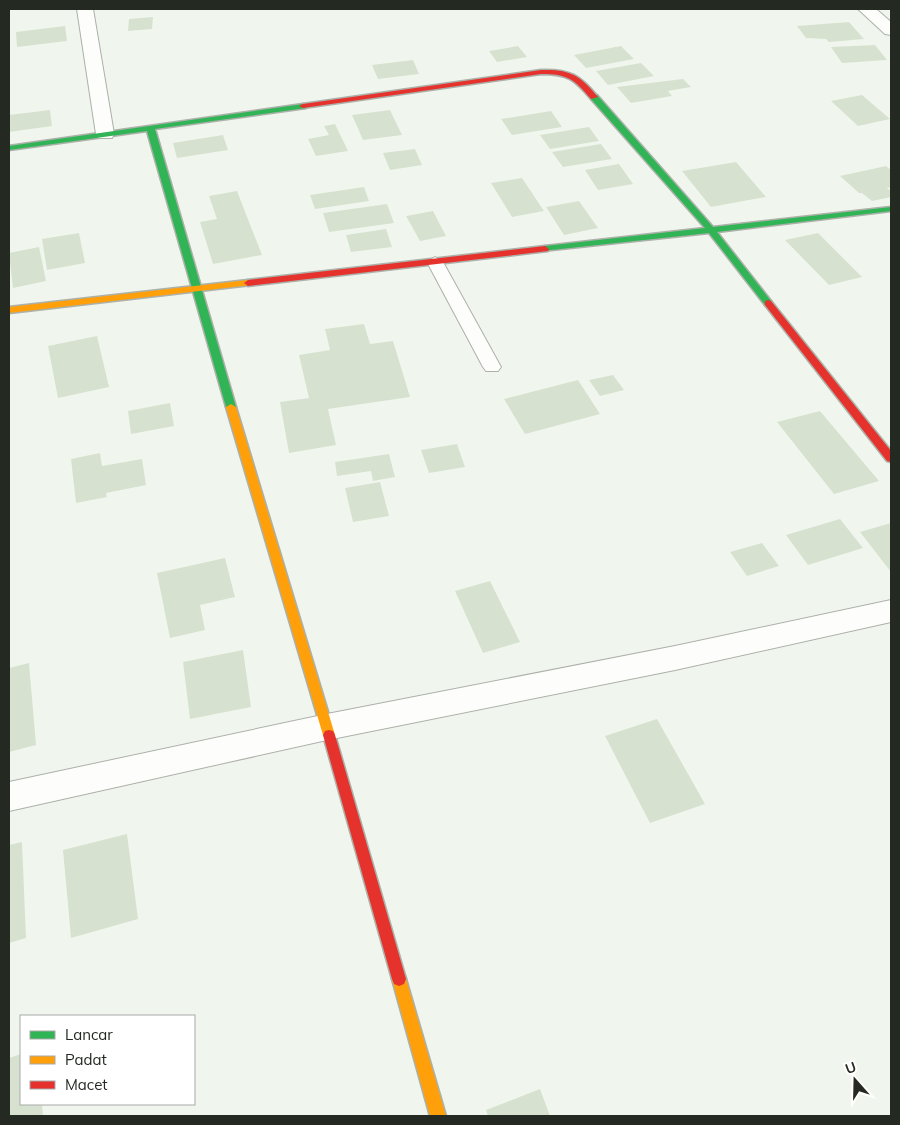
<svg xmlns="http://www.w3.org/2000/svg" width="900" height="1125" viewBox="0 0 900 1125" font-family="Mulish,sans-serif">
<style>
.building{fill:#d6e2cf}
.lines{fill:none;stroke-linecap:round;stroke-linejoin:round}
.lane-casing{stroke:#acb1aa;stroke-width:2}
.street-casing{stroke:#acb1aa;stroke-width:2}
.fast-casing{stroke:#acb1aa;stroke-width:3}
.slow-casing{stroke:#acb1aa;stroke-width:3}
.jam-casing{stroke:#acb1aa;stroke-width:3}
.lane{fill:#fdfefc;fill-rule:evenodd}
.street{fill:#fdfefc;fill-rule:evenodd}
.fast{fill:#30b455;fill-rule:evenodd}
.slow{fill:#ff9f0a;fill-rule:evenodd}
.jam{fill:#e5322d;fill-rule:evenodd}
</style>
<rect width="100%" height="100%" fill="#f0f6ed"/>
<path class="building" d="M153 17 152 29 128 31 129 19Z
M849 22 864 39 829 42 826 39 806 38 797 26Z
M65 26 67 41 17 47 16 32Z
M875 45 887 60 842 63 831 47Z
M518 46 527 57 497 62 489 51Z
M621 46 634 59 586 68 574 55Z
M413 60 419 74 378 79 372 65Z
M641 63 654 76 608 85 596 71Z
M683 79 691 87 668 91 672 96 631 103 617 87Z
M862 95 890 119 858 126 831 101Z
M50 110 52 126 9 132V115Z
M390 110 402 135 363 140 352 115Z
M551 111 562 127 512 135 501 119Z
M335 124 348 151 316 156 308 139 329 135 324 126Z
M589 127 599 141 550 149 540 135Z
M223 135 228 150 177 158 173 143Z
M601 144 612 159 563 167 552 152Z
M415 149 422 165 390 170 383 153Z
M736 162 766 197 711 207 682 171Z
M619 164 633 184 598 190 585 170Z
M886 166 891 170V187L887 188 891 191V197L872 201 862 193H859L840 176Z
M522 178 544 211 512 217 491 183Z
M364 187 369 201 315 209 310 195Z
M237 191 262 255 213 264 200 222 217 219 209 196Z
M579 201 598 228 564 235 546 207Z
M387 204 394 223 329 232 323 213Z
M433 211 446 236 420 241 406 216Z
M386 229 392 247 351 252 346 235Z
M79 233 85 263 47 270 42 239Z
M818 233 862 277 829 285 785 240Z
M39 247 46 281 13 288 9 253Z
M364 324 370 344 393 341 410 397 328 409 336 445 289 453 280 402 309 398 299 355 330 350 325 329Z
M97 336 109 387 58 398 48 346Z
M613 375 624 390 600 396 589 380Z
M578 380 600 414 525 434 504 399Z
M170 403 174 426 131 434 128 411Z
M820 411 879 481 834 494 777 422Z
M457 444 465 467 429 473 421 450Z
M100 453 102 466 142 459 146 485 106 493 107 497 76 503 71 459Z
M389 454 395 477 373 481 371 471 337 476 335 462Z
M380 482 389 516 353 522 345 488Z
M840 519 863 548 808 565 786 535Z
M891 523V572L860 532Z
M762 543 779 566 747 576 730 552Z
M225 558 235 597 200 605 205 630 170 638 157 573Z
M490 581 520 642 483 653 455 591Z
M243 650 251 707 190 719 183 662Z
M29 663 36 745 9 752V668Z
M657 719 705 804 650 823 605 736Z
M127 834 138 919 71 938 63 850Z
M22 842 26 938 9 943V845Z
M21 1054V1104H42L43 1116H9V1058Z
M540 1089 550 1116H488L486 1110Z"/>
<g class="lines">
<defs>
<path id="lane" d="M435 257 443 262 501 367 498 371H486L483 367 427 262Z"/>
<path id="street" d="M77 9H93L114 134 112 138H98L96 134Z
M858 9H876L891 22V35L885 34Z
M891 600V622L675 670 327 740 9 811V782L327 714 675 646Z"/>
<path id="fast" d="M591 95H597L713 227 891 207V211L717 232 771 301V305H765L709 233 542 251 541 249 545 246 705 228 591 99Z
M303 104 307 106 306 108 155 129 236 407 231 410 226 407 147 131 9 150V146Z"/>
<path id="slow" d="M248 280 252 283 251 285 9 313V307Z
M231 404 236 407 335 735 333 739 329 740 325 739 323 735 226 407Z
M399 972 404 974 406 979 446 1116H430L392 979 394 974Z"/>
<path id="jam" d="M541 70C570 69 580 75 598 97L591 99C574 79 568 74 541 74L303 108 299 106 303 104Z
M545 246 549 249 548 251 248 286 244 283 248 280Z
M768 300 771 301 891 451V462L887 461 765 305V301Z
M329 730 333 731 335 735 406 979 404 984 399 986 394 984 392 979 323 735 325 731Z"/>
</defs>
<use href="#lane" class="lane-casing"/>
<use href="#street" class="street-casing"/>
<use href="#fast" class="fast-casing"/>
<use href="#slow" class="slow-casing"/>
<use href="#jam" class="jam-casing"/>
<use href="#lane" class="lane"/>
<use href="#street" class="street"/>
<use href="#fast" class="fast"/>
<use href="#slow" class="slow"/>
<use href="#jam" class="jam"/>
</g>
<rect width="900" height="1125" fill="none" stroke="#242922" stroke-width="20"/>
<rect x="20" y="1015" width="175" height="90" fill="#ffffff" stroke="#a7a9a7"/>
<rect x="30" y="1031" width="25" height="8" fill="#30b455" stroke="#a7a9a7"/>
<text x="65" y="1040" font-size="15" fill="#242922">Lancar</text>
<rect x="30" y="1056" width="25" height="8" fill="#ff9f0a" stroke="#a7a9a7"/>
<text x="65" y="1065" font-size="15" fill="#242922">Padat</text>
<rect x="30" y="1081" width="25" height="8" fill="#e5322d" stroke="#a7a9a7"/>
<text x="65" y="1090" font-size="15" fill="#242922">Macet</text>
<g transform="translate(855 1080) rotate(340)" stroke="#ffffff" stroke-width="4" paint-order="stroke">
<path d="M0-4L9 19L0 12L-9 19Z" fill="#242922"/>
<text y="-8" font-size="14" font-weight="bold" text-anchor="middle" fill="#242922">U</text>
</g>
</svg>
